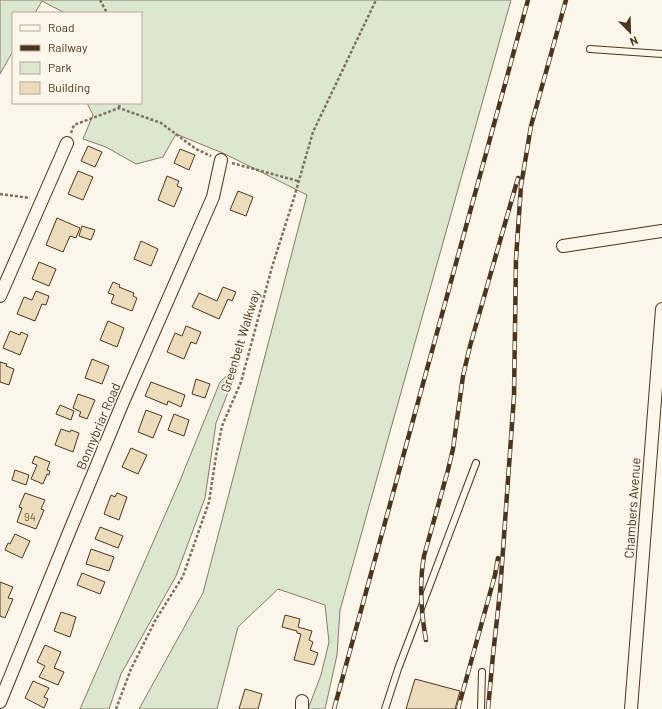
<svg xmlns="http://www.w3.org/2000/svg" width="662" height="709" viewBox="0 0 662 709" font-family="Barlow,sans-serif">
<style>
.green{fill:#dce7d0;stroke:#887966}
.building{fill:#ecdcbc;stroke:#4a3520}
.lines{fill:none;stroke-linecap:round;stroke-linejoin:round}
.service-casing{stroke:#4a3520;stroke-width:8}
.minor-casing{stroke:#4a3520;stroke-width:14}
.path{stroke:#7f6f5c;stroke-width:2.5;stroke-dasharray:3 2;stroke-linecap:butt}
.service{stroke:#fbf6e9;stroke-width:6}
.minor{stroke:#fbf6e9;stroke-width:12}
.rail-casing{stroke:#4a3520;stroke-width:4.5}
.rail{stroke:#fbf6e9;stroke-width:3;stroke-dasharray:9;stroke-linecap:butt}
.labels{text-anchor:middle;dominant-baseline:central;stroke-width:3;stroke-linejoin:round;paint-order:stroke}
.number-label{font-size:11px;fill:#725f47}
.street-label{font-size:13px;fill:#4a3520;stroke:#fbf6e9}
</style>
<rect width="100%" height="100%" fill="#fbf6e9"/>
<path class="green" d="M0 0H511L340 610 337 655 325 709H308L321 675 329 642 325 605 278 589 238 627 217 709H139L203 593 307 195 225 154 176 134 163 157 136 164 106 147 83 139 93 115 87 103H141V13H65L42 1 35 13H13V51L0 74Z
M239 364 216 423 205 498 176 576 121 674 109 709H80L179 483 220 382Z"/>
<path class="building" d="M88 146 102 152 95 167 81 161Z
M180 149 195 155 189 170 174 163Z
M78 171 93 177 83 200 68 194Z
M167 176 179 181 177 186 182 188 174 207 158 200Z
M238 191 253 197 246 216 230 210Z
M57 218 80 228 76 238 70 236 63 252 46 245Z
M82 226 95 230 91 240 79 236Z
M141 241 158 249 151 266 134 259Z
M39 262 56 269 49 286 32 279Z
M113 282 120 285 119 287 134 293 133 296 137 298 132 311 111 303 114 295 108 293Z
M223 287 236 292 232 301 228 299 219 319 192 307 199 293 217 301Z
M36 291 49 296 46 305 42 304 35 321 17 314 24 297 32 300Z
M108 321 124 328 117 347 100 340Z
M186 326 201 332 196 344 191 342 184 359 167 352 175 333 182 336Z
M10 331 20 335 21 332 28 335 20 355 3 348Z
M92 359 109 366 102 384 85 378Z
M0 362 7 364 6 366 14 369 9 385 0 382Z
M196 379 210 384 205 398 192 394Z
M151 382 185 395 181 407 168 401 167 405 145 396Z
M78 394 95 400 87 419 79 416 81 412 73 408Z
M60 405 74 411 71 420 56 414Z
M146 410 162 416 153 438 138 432Z
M174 414 189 420 184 436 168 430Z
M61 429 70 432 71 430 79 433 73 452 55 445Z
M131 448 147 455 138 474 122 467Z
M35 456 50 462 47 470 50 471 49 475 47 474 43 484 31 479 37 465 32 463Z
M15 470 29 475 26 485 12 480Z
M25 493 45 500 41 509 44 510 36 529 17 522 22 508 19 507Z
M117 493 127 497 119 520 104 514 111 495 115 497Z
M100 527 123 536 118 548 95 539Z
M15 534 30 541 22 558 5 550 8 543 10 544Z
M91 549 114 557 109 571 86 564Z
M82 573 105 582 100 594 77 585Z
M0 582 13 587 8 598 13 599 5 618 0 616Z
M61 612 76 617 70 637 54 631Z
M285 615 300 619 298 627 312 631 309 640 313 642 310 650 318 653 314 665 294 660 301 634 297 633V631L282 627Z
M45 645 61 652 54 668 64 672 58 685 39 677 45 666 37 662Z
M415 679 460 691 455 709H406Z
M33 681 49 688 44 697 48 699 44 708 25 698Z
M245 689 262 694 258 709H239Z"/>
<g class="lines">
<defs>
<path id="service" d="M590 49 662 54
M385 709 398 669 476 463
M481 709 482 672"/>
<path id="minor" d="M563 246 662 231
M0 296 67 143
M0 702 70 530 123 402 213 197 221 160
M302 709V701
M631 709 662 309"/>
</defs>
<use href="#service" class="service-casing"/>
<use href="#minor" class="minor-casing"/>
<path class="path" d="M100 0 107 13
M119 108 120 103
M71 133 74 125 119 108 161 123 196 149 211 156
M232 163 298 181
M0 194 30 198
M116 709 131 669 155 621 183 576 209 502 216 456 222 426 241 382 272 267 293 201 313 132 376 0"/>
<use href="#service" class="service"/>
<use href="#minor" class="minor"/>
<defs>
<path id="rail" d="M426 640C421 612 419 584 424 556L448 470 453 449 463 376 470 346 518 178
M334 709 528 0
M458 709 495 575 498 558
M488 709 493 655 500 592 514 396 516 259 521 186 531 126 566 0"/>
</defs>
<use href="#rail" class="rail-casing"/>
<use href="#rail" class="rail"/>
</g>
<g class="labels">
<g class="number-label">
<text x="30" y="516">94</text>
</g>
<g class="street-label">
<text transform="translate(240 341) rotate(-73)">Greenbelt Walkway</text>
<text transform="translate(98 426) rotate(-67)">Bonnybriar Road</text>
<text transform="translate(632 508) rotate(-86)">Chambers Avenue</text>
</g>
</g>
<rect x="12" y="12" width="130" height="92" fill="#fbf6e9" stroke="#b4a999"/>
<rect x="20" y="25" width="20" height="6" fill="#fbf6e9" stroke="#b4a999"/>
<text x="48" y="32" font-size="12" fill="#4a3520">Road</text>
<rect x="20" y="45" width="20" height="6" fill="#4a3520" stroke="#b4a999"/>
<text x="48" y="52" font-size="12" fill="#4a3520">Railway</text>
<rect x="20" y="62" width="20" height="12" fill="#dce7d0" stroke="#b4a999"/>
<text x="48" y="72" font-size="12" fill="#4a3520">Park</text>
<rect x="20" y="82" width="20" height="12" fill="#ecdcbc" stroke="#b4a999"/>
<text x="48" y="92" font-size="12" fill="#4a3520">Building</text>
<g transform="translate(630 32) rotate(157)" stroke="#fbf6e9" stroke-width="3" paint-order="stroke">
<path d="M0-3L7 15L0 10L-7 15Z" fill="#4a3520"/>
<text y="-6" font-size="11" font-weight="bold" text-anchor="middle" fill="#4a3520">N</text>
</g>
</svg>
